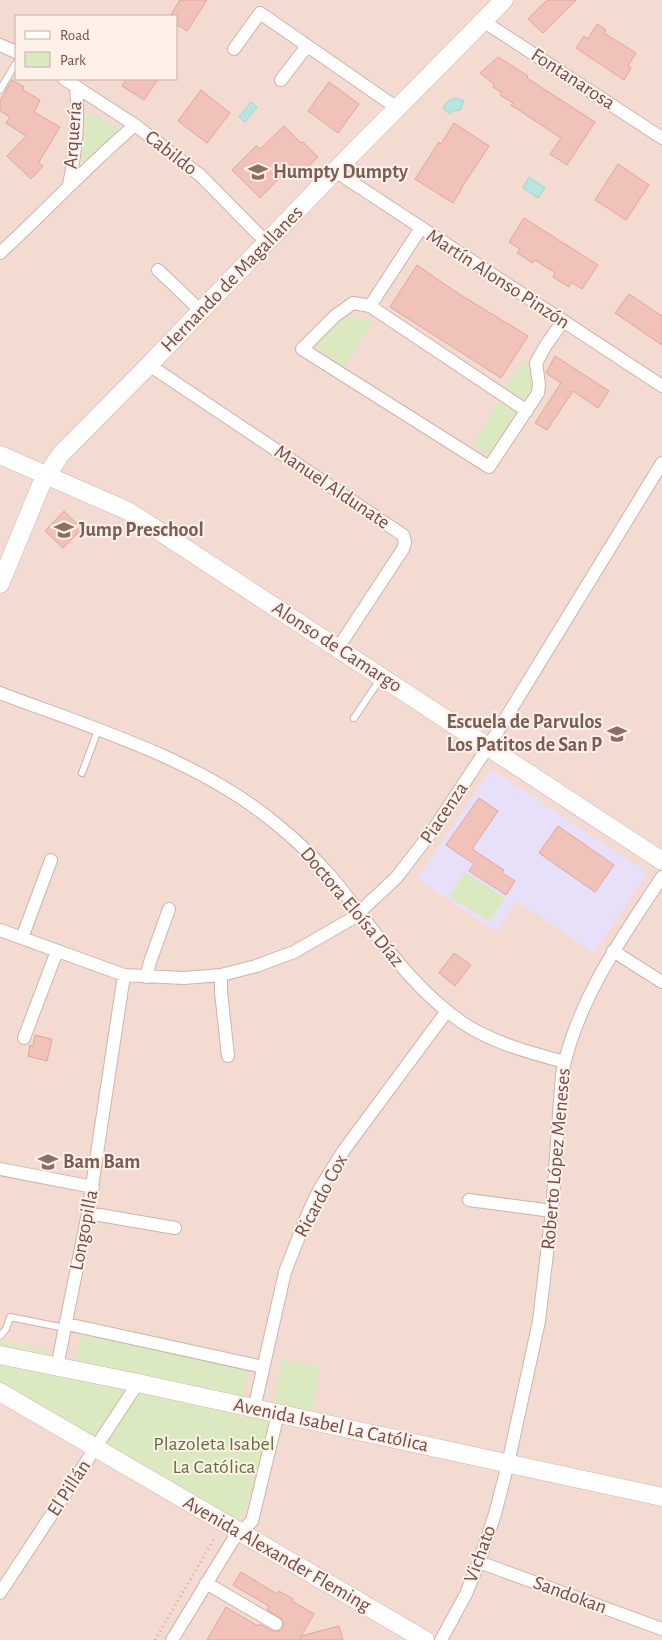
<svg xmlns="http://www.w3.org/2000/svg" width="662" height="1640" viewBox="0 0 662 1640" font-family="'Alegreya Sans',sans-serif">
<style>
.residential{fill:#f3dbd1;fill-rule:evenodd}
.education{fill:#e8dff8}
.green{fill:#dbe9c1}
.water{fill:#b7e5df;stroke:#9ed6d0}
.building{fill:#f1c2ba;stroke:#e3a49b}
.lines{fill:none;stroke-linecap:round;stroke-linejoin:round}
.lane-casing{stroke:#cfb3ac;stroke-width:8}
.street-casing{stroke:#cfb3ac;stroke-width:14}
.secondary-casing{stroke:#d4b3ab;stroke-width:19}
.path{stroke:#d5a59e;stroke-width:2.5;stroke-dasharray:1 4;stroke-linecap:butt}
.lane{stroke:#fff;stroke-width:6}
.street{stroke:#fff;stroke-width:12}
.secondary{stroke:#fff;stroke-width:18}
.labels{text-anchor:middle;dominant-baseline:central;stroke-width:4;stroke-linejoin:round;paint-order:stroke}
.street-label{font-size:20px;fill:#734d49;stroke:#fff0e8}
.education-label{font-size:20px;font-weight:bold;fill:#785e54;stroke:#fff0e8;text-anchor:start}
.park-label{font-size:20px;fill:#5c733f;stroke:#fff0e8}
</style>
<rect width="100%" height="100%" fill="#fcebe2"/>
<path class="residential" d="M0 0H662V1640H0ZM16 16H176V79H16Z"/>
<path class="education" d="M491 769 648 873 594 953 517 901 496 932 417 879Z"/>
<path class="green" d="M88 114H93L120 130 82 164 85 121Z
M350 316 373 321 344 368 314 345 336 321Z
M524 360 534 374 533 389 525 404 503 390Z
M499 401 517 413 492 454 483 451 473 445Z
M465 872 505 898 489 922 449 896Z
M82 1331 249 1369 243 1399 75 1363Z
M2 1340 50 1351 49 1358 0 1347V1342Z
M283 1359 321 1367 311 1413 277 1405 275 1393Z
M6 1364 272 1421 246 1507 237 1523 0 1382V1366Z"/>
<path class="water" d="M456 98 464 101 460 110 453 111 449 114 443 108 448 101Z
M251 102 257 107 245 122 239 117Z
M529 177 545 188 538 198 523 188Z"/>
<path class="building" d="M180 0H207L187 31 176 24V16H170Z
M547 0H576L543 33 528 19Z
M597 24 606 30 604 33 636 53 628 66 631 68 624 80 576 48 584 36 588 39Z
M498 57 528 76 527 78 595 122 567 165 550 154 561 138 511 105 513 103 500 95 502 93 493 87 494 84 480 73Z
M126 79H158L144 100 122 86Z
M12 80 24 87 23 90 40 100 34 112 60 127 39 162 43 166 31 179 7 156 26 136 6 123 10 117 0 111V101Z
M329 82 359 104 338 133 308 111Z
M201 90 230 113 207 143 178 121Z
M454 123 489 146 460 190H461L453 203 415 179 439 142 441 144Z
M284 126 301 143 303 142 318 157 300 175 291 166 260 198 232 170 256 146 260 149Z
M618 164 649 185 626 220 595 200Z
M524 218 598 265 582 289 571 282 569 287 553 277 555 273 535 260 533 263 517 253 520 249 509 242Z
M417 265 456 292 528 336 501 378 390 307Z
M629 294 662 316V345L615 313Z
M555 356 609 391 598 408 573 391 547 430 535 423 561 383 546 373Z
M64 511 82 529 63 548 45 531Z
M479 798 498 811 472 849 504 870 502 873 515 881 506 895 469 871 474 864 446 845Z
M558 826 614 865 595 892 539 853Z
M454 953 471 965 455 986 439 973Z
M35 1035 52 1039 47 1061 28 1056 30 1045 33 1046Z
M241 1572 277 1594 279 1591 293 1599 292 1601 314 1614 301 1636 339 1626 343 1640H301V1637L299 1640H207L226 1607 258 1626 260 1624 272 1631H280L283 1628V1620L267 1610 269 1606 233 1585Z"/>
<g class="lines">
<defs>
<path id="lane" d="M0 90 16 63
M354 718 381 678
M82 773 98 730
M0 1336 6 1329 10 1317 65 1328"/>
<path id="street" d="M483 21 662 138
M0 45 16 52
M234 49 260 13 397 108
M64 79 135 125 200 175 266 242
M281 80 307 46
M335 171 662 386
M69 185C76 149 79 122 76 86
M0 253C46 211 88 165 135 125
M158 270 201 311
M370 306 421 228
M149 365 403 535 405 542 403 549 338 648
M527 411 370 306 353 303 335 316 302 349 489 467 538 393 539 384 536 363 546 345 563 321
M0 693C92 728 198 759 275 823 295 839 315 858 332 878 374 928 407 985 463 1023 493 1043 529 1052 564 1062
M0 930 124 975 184 978 221 975 256 966 294 952 353 918 396 878 433 830 488 747 662 463
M22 938 51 860
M613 951 662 982
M221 975V992L228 1056
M146 977 150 962 169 909
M24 1038 57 951
M0 1169 93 1187
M469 1200 552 1211
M88 1213 175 1228
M67 1324 263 1367
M57 1367 88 1213 124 975
M254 1409 285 1272 309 1211 319 1190 344 1150 447 1011
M479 1562 662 1629
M206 1583 276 1624
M0 1593 138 1383
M172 1640 233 1540 252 1521 278 1414
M441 1640 466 1594 479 1562 495 1514 508 1464 539 1321 552 1211 562 1074C577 1000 621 939 662 877"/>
<path id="secondary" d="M0 455 128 511 145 522 662 861
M0 584 41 485 60 455 149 365 335 171 504 0
M0 1355 138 1383 662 1497
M0 1392 425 1640"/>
</defs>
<use href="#lane" class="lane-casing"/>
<use href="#street" class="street-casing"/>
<use href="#secondary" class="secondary-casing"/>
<path class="path" d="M155 1640 214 1539"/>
<use href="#lane" class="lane"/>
<use href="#street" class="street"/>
<use href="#secondary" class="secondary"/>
</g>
<defs>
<symbol id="school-bare" viewBox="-9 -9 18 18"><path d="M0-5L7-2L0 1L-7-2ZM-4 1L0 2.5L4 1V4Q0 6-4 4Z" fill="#8d6e63" stroke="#fff0e8" stroke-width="2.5" paint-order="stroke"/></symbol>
</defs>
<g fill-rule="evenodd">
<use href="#school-bare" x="244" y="158" width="28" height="28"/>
<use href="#school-bare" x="50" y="516" width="28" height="28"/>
<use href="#school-bare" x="603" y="720" width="28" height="28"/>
<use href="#school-bare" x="34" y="1148" width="28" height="28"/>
</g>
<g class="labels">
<g class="street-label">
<text transform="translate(573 79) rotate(33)">Fontanarosa</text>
<text transform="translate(73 135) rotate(-86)">Arquería</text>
<text transform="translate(171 153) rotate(38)">Cabildo</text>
<text transform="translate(232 279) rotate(-46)">Hernando de Magallanes</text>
<text transform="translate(498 279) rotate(33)">Martín Alonso Pinzón</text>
<text transform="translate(332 487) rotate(34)">Manuel Aldunate</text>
<text transform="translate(337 647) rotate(33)">Alonso de Camargo</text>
<text transform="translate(444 813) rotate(-56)">Piacenza</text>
<text transform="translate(352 907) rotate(50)">Doctora Eloísa Díaz</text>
<text transform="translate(556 1159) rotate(-85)">Roberto López Meneses</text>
<text transform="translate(321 1196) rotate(-62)">Ricardo Cox</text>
<text transform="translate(84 1230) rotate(-79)">Longopilla</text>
<text transform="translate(331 1425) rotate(12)">Avenida Isabel La Católica</text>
<text transform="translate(69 1488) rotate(-57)">El Pillán</text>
<text transform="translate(277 1554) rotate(30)">Avenida Alexander Fleming</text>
<text transform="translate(480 1554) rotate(-70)">Vichato</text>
<text transform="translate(570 1595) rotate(20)">Sandokan</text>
</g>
<g class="education-label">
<text x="273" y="172">Humpty Dumpty</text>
<text x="79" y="530">Jump Preschool</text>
<text x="602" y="722" text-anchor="end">Escuela de Parvulos<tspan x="602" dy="23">Los Patitos de San P</tspan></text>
<text x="63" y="1162">Bam Bam</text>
</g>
<g class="park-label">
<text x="214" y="1444">Plazoleta Isabel<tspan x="214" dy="23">La Católica</tspan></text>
</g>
</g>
<rect x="15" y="15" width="162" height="65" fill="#fff0e8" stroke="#c7afa8"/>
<rect x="25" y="31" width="25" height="8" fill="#ffffff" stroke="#c7afa8"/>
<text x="60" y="40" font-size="15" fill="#734d49">Road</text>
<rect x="25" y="52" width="25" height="15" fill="#dbe9c1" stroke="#c7afa8"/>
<text x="60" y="65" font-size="15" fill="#734d49">Park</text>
</svg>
